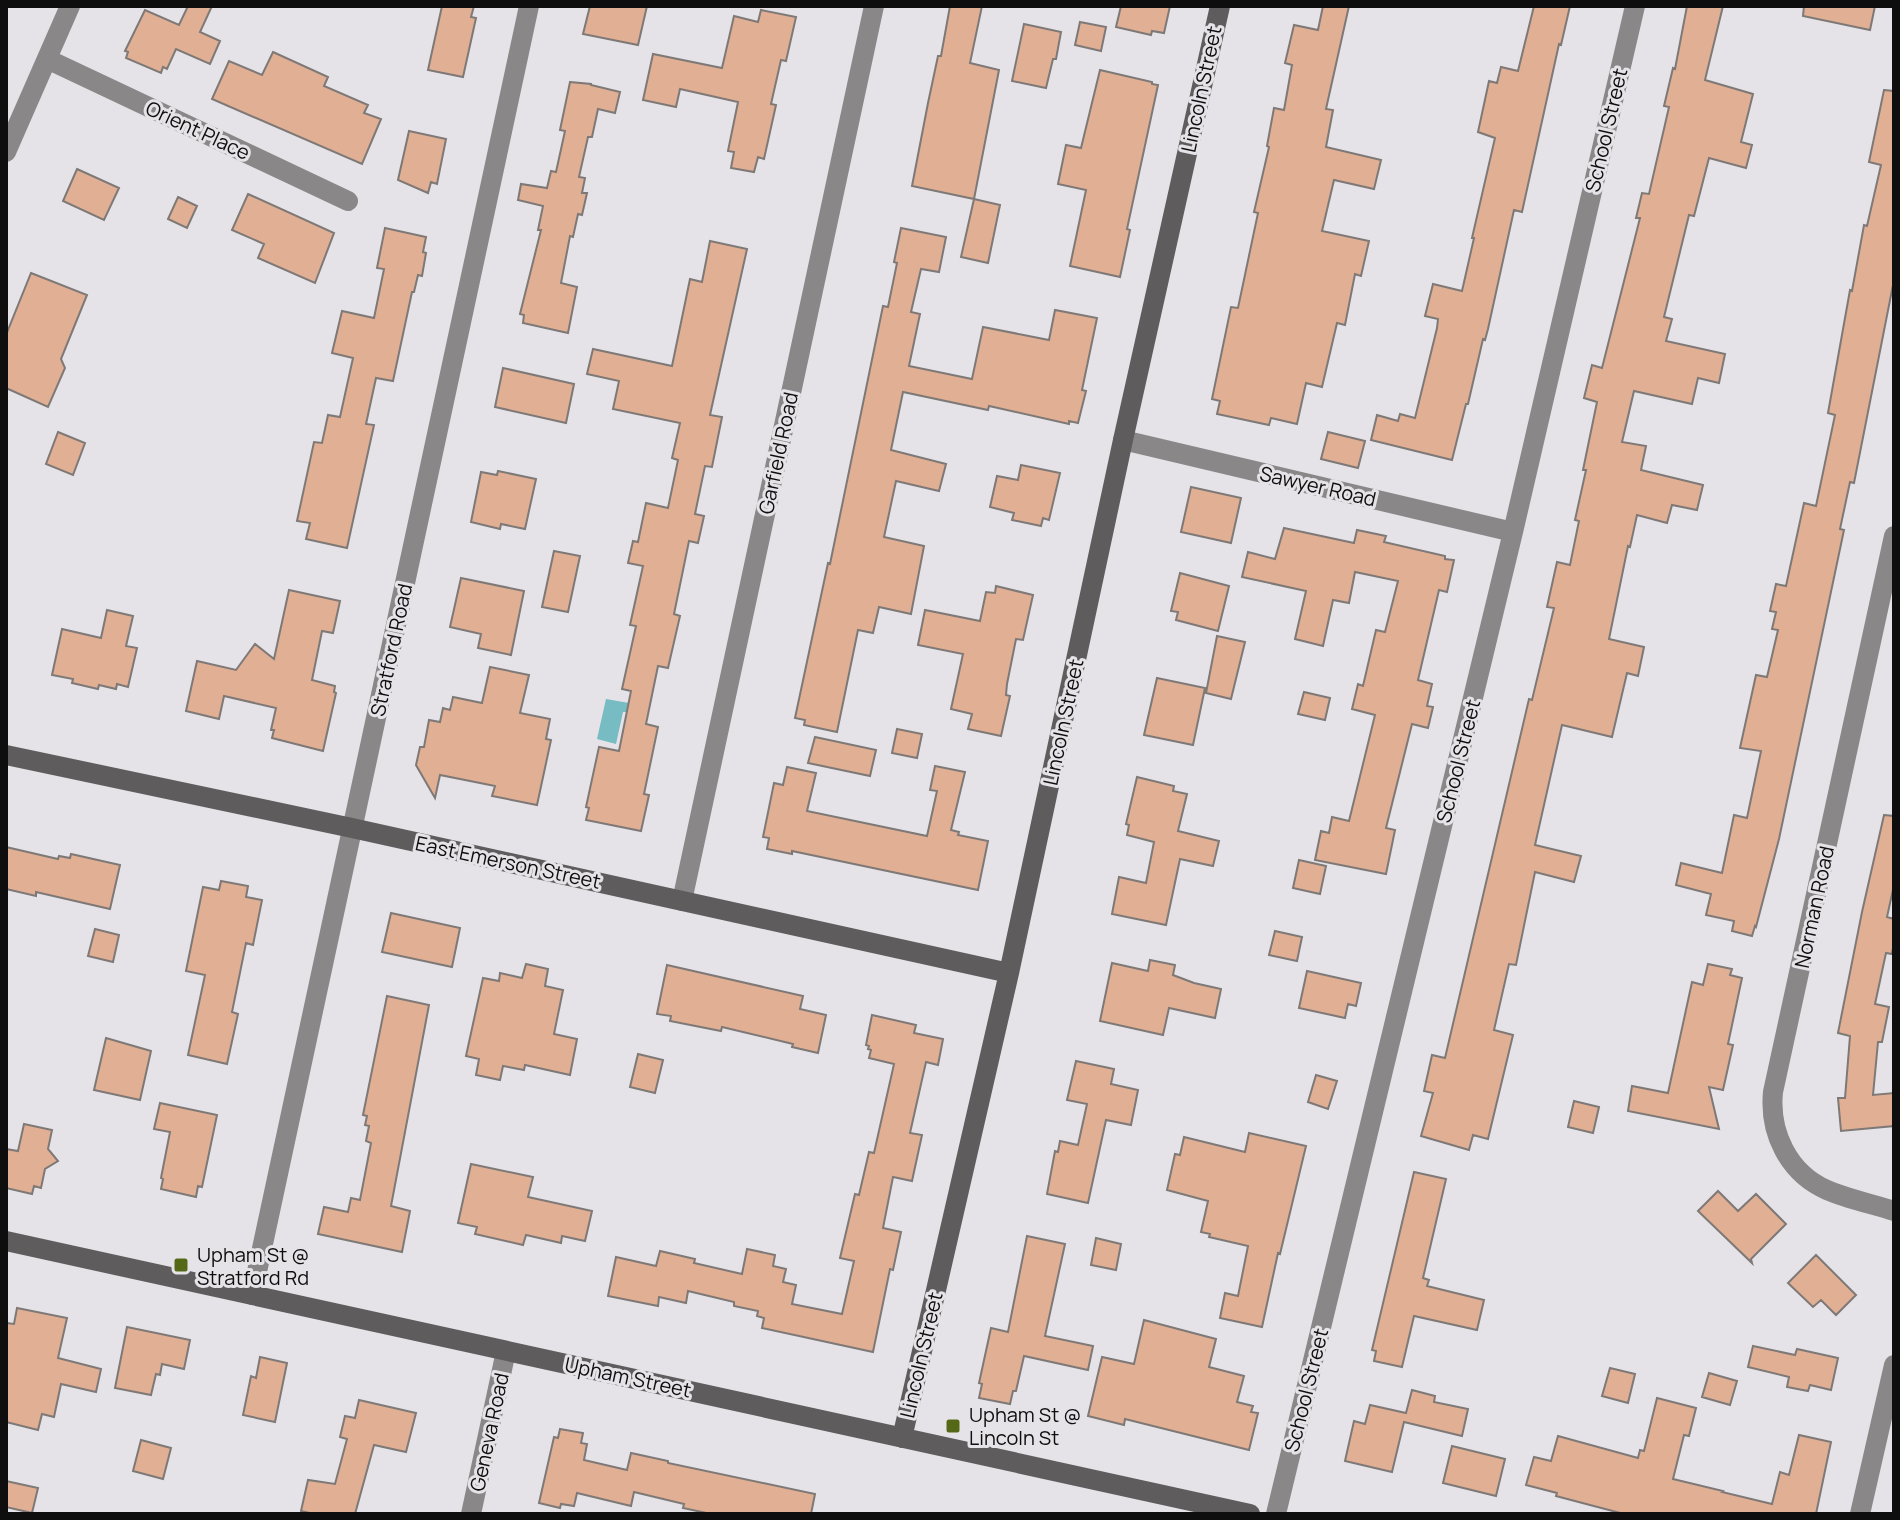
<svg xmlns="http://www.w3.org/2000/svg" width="1900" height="1520" viewBox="0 0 1900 1520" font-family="Manrope,sans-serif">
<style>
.water{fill:#77bbc3}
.building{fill:#e1af94;stroke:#7e7977;stroke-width:2}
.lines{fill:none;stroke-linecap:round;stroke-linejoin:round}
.street{stroke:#8a8788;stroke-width:20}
.secondary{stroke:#5f5c5d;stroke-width:20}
.poi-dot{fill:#546815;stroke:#e5e3e7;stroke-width:3}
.labels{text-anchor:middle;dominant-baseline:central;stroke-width:6;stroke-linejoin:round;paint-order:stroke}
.street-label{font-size:20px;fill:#0e0e0f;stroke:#e5e3e7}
.poi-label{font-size:20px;fill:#0e0e0f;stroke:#e5e3e7;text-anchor:start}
</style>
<rect width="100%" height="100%" fill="#e5e3e7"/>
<path class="water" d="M606 699 629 703 627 712H623L616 744 597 739Z"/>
<path class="building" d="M188 6H212L200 32 220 41 210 64 176 49 167 69 163 67 161 73 126 58 128 52 125 51 145 10 179 25Z
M442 6H474L471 17 476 18 463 77 428 70Z
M590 6H647L638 45 583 34Z
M950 6H982L970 63 999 70 974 199 912 186 928 103 938 56H941Z
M1121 6H1170L1164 33 1152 31 1151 35 1116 27Z
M1323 6H1349L1326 109 1333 110 1326 147 1381 160 1374 189 1334 180 1322 231 1369 241 1361 276 1355 274 1345 325 1337 323 1322 387 1306 383 1297 424 1271 418 1269 425 1217 414 1220 401 1212 399 1231 307 1238 308 1258 213 1254 212 1269 147 1267 146 1274 108 1284 110 1292 65 1285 63 1294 25 1318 30Z
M1534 6H1570L1561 45 1559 44 1522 212 1514 210 1488 329 1485 340 1483 339 1468 404H1466L1452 460 1371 440 1377 415 1398 421 1400 414 1415 418 1437 328 1438 319 1425 316 1433 284 1462 291 1474 238H1472L1495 138 1478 132 1489 81 1497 83 1501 67 1518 71Z
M1687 6H1723L1705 80 1753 94 1741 142 1752 145 1746 168 1709 158 1694 216 1689 215 1664 317 1672 319 1666 341 1725 354 1719 383 1698 378 1692 404 1634 391 1622 442 1646 446 1641 470 1703 485 1697 510 1672 505 1667 523 1637 515 1630 547 1628 546 1609 639 1644 647 1638 676 1627 673 1612 737 1562 725 1535 845 1581 856 1574 882 1535 872 1516 965 1509 964 1494 1030 1513 1035 1488 1139 1473 1135 1469 1150 1421 1136 1433 1093 1424 1091 1432 1055 1445 1058 1529 699 1532 700 1554 608 1547 607 1557 562 1570 565 1579 521 1575 520 1586 470H1583L1597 402 1584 398 1592 365 1602 368 1640 218H1636L1642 193 1649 194 1669 107 1664 106 1673 68 1675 69Z
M1804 6H1875L1870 30 1803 16Z
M761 10 796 17 786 61 781 60 771 104 776 105 764 159 758 157 754 172 731 168 734 152 728 151 738 102 680 89 676 107 643 100 653 54 722 68 734 16 758 22Z
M1080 22 1106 27 1101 51 1075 45Z
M1024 24 1061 32 1056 59H1053L1046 88 1012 81Z
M273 52 328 77 324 86 368 105 364 113 381 119 362 164 212 99 229 61 262 75Z
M1100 70 1152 82V84L1158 85 1127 229 1130 230 1120 277 1070 266 1086 190 1058 184 1066 145 1081 148Z
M570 82 591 84V85L620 92 615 113 598 109 592 137H588L579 177 585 178 582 193H587L582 215 578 214 573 237 570 236 561 283 577 287 568 333 523 323 524 315 520 314 541 230H538L543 206 518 200 521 184 547 188 551 171 556 172 565 131 560 130Z
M1884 90 1894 91V280L1854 483 1850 482 1840 529 1844 530 1779 839 1756 927 1755 926 1752 936 1732 931 1734 921 1706 915 1711 894 1676 885 1681 863 1722 873 1734 815 1747 818 1761 751 1740 748 1756 675 1767 677 1778 630 1772 629 1776 612 1770 611 1776 584 1786 586 1804 503 1816 506 1835 415 1828 413 1850 290 1852 291 1864 225 1867 226 1881 165 1869 162Z
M409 131 446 139 437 184 431 182 428 193 398 180Z
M77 169 119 188 104 220 63 201Z
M248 194 334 233 315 283 258 258 264 244 232 230Z
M178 197 197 206 187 228 168 219Z
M974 199 1000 205 988 263 961 257Z
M385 228 426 237 423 252 426 253 422 276 418 275 414 292H412L393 381 376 378 366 424 374 425 347 548 306 539 310 523 297 521 314 442 322 443 328 415 340 417 353 358 332 353 342 311 374 318 384 269 377 268Z
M901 228 946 237 939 272 921 269 911 312 920 314 909 366 972 379 983 327 1049 340 1055 310 1097 318 1082 390 1086 391 1078 423 1069 421V424L989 406 988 410 903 392 891 450 946 464 939 491 896 481 884 537 924 546 911 614 879 607 873 633 858 630 837 732 804 725 805 720 795 718 828 563 830 564 883 306 888 307 897 263 894 262Z
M710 241 747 249 710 415 722 417 712 467 705 466 695 514 704 516 698 543 689 541 674 614 680 616 668 668 658 666 646 724 658 727 644 794 649 795 641 831 586 820 589 808 586 807 599 747 619 751 631 691 622 689 636 626 630 625 643 566 628 563 633 541 638 542 646 503 668 508 678 460 672 458 680 423 613 409 619 381 587 374 593 349 672 366 690 279 702 282Z
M31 273 87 295 61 359 65 368 48 407 6 388V335Z
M503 368 574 384 566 423 495 407Z
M58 432 85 443 73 475 46 464Z
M1328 432 1365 441 1358 468 1321 459Z
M1021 465 1060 473 1049 520 1043 518 1041 526 1012 520 1014 513 990 507 997 476 1018 480Z
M498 471 536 479 525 529 501 524 500 529 471 522 481 472 497 475Z
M1191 487 1241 498 1231 543 1181 532Z
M1284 528 1354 543 1357 530 1386 536 1384 542 1445 556V559L1454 560 1447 592 1439 590 1418 680 1432 684 1427 706 1433 707 1428 728 1412 724 1386 828 1395 830 1386 874 1315 860 1321 831 1329 833 1332 817 1349 821 1375 715 1352 709 1358 684 1363 686 1376 630 1385 632 1398 581 1355 572 1349 603 1333 600 1323 646 1295 639 1306 591 1242 577 1248 552 1275 559Z
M554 551 580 556 568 612 542 607Z
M1180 573 1229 586 1218 631 1176 620 1178 612 1171 611Z
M461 578 524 591 511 655 478 648 481 634 450 627Z
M996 586 1033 595 1023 640 1016 639 1007 684 1006 695 1010 696 1001 736 968 729 972 714 951 709 963 654 918 645 925 610 980 621 986 592 995 593Z
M289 590 340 601 333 633 322 631 312 680 335 686 334 692 336 693 323 751 272 738 274 730H271L276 708 224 696 219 719 186 711 197 661 236 670 255 644 274 659Z
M107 610 133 616 126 646 137 648 128 687 117 684 116 689 99 685 98 689 72 683 73 679 52 675 62 629 101 638Z
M1217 636 1245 642 1231 699 1206 693Z
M490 667 529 675 520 713 550 719 546 739 551 740 537 805 492 796 495 786 440 775 435 798 416 765 420 747H424L429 720 440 722 443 708 450 710 453 697 482 703Z
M1157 678 1205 688 1193 745 1144 735Z
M1304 692 1330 698 1325 720 1298 714Z
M897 729 922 734 917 758 892 753Z
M815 737 876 750 870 776 808 763Z
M935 766 965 772 951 830 959 832 958 835 988 841 978 890 792 851V854L767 849 769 838 763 837 774 783 783 785 787 767 816 773 807 811 927 836 937 791 930 790Z
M1137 777 1174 786 1173 791 1187 794 1178 831 1219 841 1213 866 1180 859 1166 925 1112 914 1119 877 1146 883 1154 842 1127 835 1129 825 1126 824Z
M1884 815 1894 816V885L1887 917 1894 919V942L1892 954 1886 953 1875 1004 1889 1007 1882 1042H1878L1873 1095 1894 1093V1126L1841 1131 1838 1098H1845L1850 1036 1838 1033 1862 912Z
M6 847 58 859 59 856 70 858 71 854 120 865 110 909 36 892V896L6 889Z
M1299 860 1326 866 1320 894 1293 888Z
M221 881 248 886 246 897 262 900 253 945 246 943 232 1012 238 1014 227 1064 188 1055 205 975 186 971 203 887 219 890Z
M391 913 460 928 452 967 382 952Z
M95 929 119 935 113 962 88 956Z
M1275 931 1302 937 1297 961 1269 955Z
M1150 960 1175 965 1173 975 1194 983 1221 989 1215 1018 1169 1008 1163 1035 1100 1021 1112 963 1148 971Z
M526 964 548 969 545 986 563 990 554 1034 577 1039 570 1075 525 1065 524 1070 503 1066 500 1080 476 1075 479 1059 466 1056 483 978 499 981 500 973 522 978Z
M1708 964 1732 969 1730 975 1742 978 1728 1044 1733 1045 1723 1090 1709 1087 1719 1129 1628 1111 1632 1086 1668 1093 1692 982 1703 985Z
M667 965 803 996 800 1009 826 1015 818 1053 792 1047 793 1044 722 1027 721 1031 670 1021 671 1016 657 1014Z
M1307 971 1361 983 1356 1006 1348 1004 1345 1018 1299 1008Z
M387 996 429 1005 391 1206 410 1211 402 1252 318 1234 324 1207 348 1212 351 1198 360 1200 371 1143 366 1141 369 1126 365 1125 367 1116 363 1115Z
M872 1015 916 1025 914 1033 943 1039 938 1065 926 1062 910 1133 922 1135 912 1181 893 1177 883 1228 901 1232 893 1270 890 1269 873 1352 762 1328 764 1318 757 1316 758 1311 734 1306V1302L688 1291 686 1303 659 1297 658 1306 608 1296 616 1257 656 1266 660 1251 695 1259 694 1263 742 1274 747 1249 775 1255 773 1266 786 1269 783 1282 796 1285 792 1304 842 1314 854 1261 840 1258 855 1194 859 1195 869 1152 874 1153 894 1064 869 1058 871 1050 868 1049 869 1046 866 1045Z
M106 1038 151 1051 140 1100 94 1090Z
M638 1054 663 1060 655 1093 630 1087Z
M1076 1061 1114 1069 1111 1084 1138 1090 1131 1125 1106 1120 1088 1203 1047 1194 1055 1151 1058 1152 1060 1141 1078 1145 1087 1104 1067 1100Z
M1316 1075 1337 1081 1328 1109 1308 1102Z
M1574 1101 1599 1107 1593 1133 1568 1127Z
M160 1103 217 1115 202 1187 198 1186 196 1197 161 1189 163 1179 161 1178 170 1132 154 1129Z
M24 1124 52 1130 48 1149 58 1161 45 1169 41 1188 34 1186 32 1194 6 1188V1149L18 1151Z
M1249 1133 1306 1146 1280 1254 1278 1253 1262 1327 1220 1318 1225 1293 1238 1296 1248 1246 1209 1237 1210 1234 1201 1232 1208 1201 1167 1190 1175 1154 1180 1155 1184 1137 1245 1152Z
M471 1164 533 1177 528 1197 592 1211 585 1241 562 1236 561 1243 526 1235 523 1245 475 1234 477 1227 458 1223Z
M1414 1172 1446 1179 1423 1278 1429 1280 1427 1286 1484 1300 1477 1330 1414 1316 1402 1367 1374 1361 1376 1351 1372 1350Z
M1718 1191 1738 1211 1756 1194 1786 1224 1751 1259 1752 1263 1698 1211Z
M1027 1236 1065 1244 1045 1336 1093 1346 1088 1370 1024 1356 1016 1391H1013L1010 1404 979 1398 982 1384 979 1383 991 1328 1008 1332Z
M1096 1238 1121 1244 1116 1270 1091 1265Z
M1816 1255 1856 1295 1836 1315 1821 1300 1813 1307 1788 1283Z
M17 1308 67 1318 58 1358 101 1369 96 1392 61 1384 54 1417 42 1414 38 1430 6 1422V1323L14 1324Z
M1144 1320 1216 1339 1209 1367 1244 1376 1237 1402 1253 1406 1251 1412 1258 1413 1249 1450 1125 1419 1124 1425 1088 1416 1102 1357 1134 1364Z
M127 1327 190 1340 184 1369 162 1364 160 1375 156 1374 151 1395 115 1388Z
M1753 1346 1795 1355 1797 1349 1838 1358 1831 1390 1810 1385 1808 1391 1787 1387 1789 1377 1748 1367Z
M260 1357 287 1363 275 1422 243 1415 251 1376 256 1378Z
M1610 1368 1635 1374 1628 1403 1602 1396Z
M1709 1373 1737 1381 1730 1405 1702 1397Z
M1412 1390 1435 1396 1434 1402 1468 1409 1462 1436 1404 1422 1392 1472 1345 1461 1354 1421 1365 1424 1370 1405 1406 1413Z
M1657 1398 1696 1408 1689 1436 1684 1435 1673 1479 1723 1491 1722 1492 1772 1504 1780 1472 1789 1475 1799 1435 1831 1442 1816 1514H1624L1556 1496 1557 1493 1526 1485 1534 1457 1551 1461 1558 1436 1638 1458 1640 1450 1644 1451Z
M359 1400 416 1413 406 1452 374 1445 355 1514H314L301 1511 308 1480 335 1484 347 1439 340 1437 345 1416 355 1418Z
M560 1429 583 1433 581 1443 587 1444 584 1460 627 1470 631 1453 668 1461V1463L815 1494 811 1514H711L683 1508 684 1504 634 1492 631 1506 577 1493 574 1506 561 1504 560 1508 539 1503 554 1437 558 1438Z
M141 1440 171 1448 163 1479 133 1471Z
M1452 1446 1505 1459 1496 1496 1443 1483Z
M6 1481 38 1488 32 1513 6 1507Z"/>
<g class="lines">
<path class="street" d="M47 59 348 201
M6 152 70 6
M1123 440 1513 532
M1894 536 1773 1092C1769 1132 1788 1173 1827 1190 1848 1199 1872 1204 1894 1211
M682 901 874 6
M252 1295 529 6
M471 1514 506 1351
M1276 1514 1513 532 1635 6
M1860 1514 1894 1365"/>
<path class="secondary" d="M6 755 352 828 1009 973
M6 1241 1250 1514
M902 1438 1009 973 1123 440 1220 6"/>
</g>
<g class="poi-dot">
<rect x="173" y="1257" width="16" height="16" rx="4"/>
<rect x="945" y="1418" width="16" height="16" rx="4"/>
</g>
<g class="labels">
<g class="street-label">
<text transform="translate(1201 89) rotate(-78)">Lincoln Street</text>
<text transform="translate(198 130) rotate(25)">Orient Place</text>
<text transform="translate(1606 130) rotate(-77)">School Street</text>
<text transform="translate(778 453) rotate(-78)">Garfield Road</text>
<text transform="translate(1318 486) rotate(13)">Sawyer Road</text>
<text transform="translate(391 650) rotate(-78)">Stratford Road</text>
<text transform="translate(1063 722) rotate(-78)">Lincoln Street</text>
<text transform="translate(1458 761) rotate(-76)">School Street</text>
<text transform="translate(508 862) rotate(12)">East Emerson Street</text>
<text transform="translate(1814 907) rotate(-78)">Norman Road</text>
<text transform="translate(921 1355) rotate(-77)">Lincoln Street</text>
<text transform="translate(628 1377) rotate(12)">Upham Street</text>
<text transform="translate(1306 1390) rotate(-76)">School Street</text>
<text transform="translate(489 1432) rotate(-78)">Geneva Road</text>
</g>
<g class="poi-label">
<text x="197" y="1254">Upham St @<tspan x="197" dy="23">Stratford Rd</tspan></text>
<text x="969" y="1414">Upham St @<tspan x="969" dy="23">Lincoln St</tspan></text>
</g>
</g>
<rect width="1900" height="1520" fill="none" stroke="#0e0e0f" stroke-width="16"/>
</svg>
